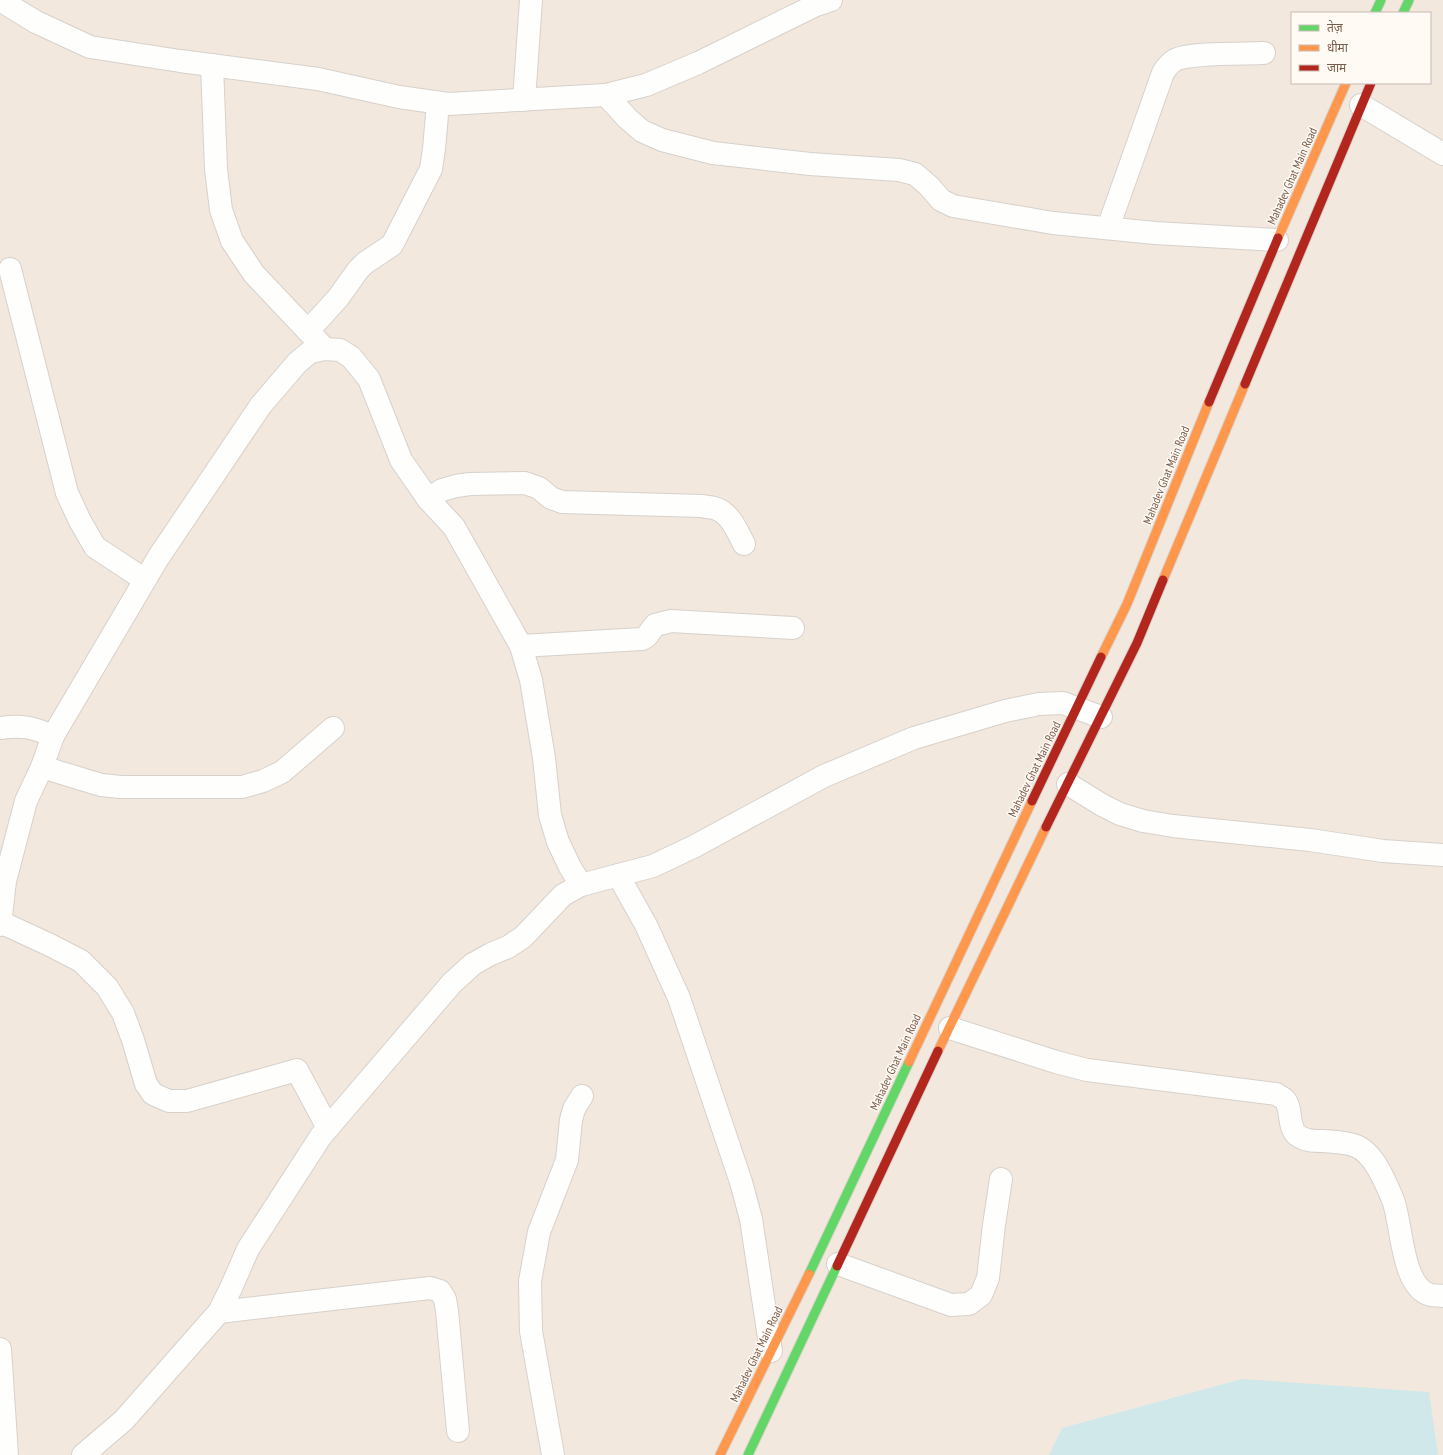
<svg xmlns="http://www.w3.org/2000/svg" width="1443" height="1455" font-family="'PT Sans Narrow','Noto Sans Devanagari',sans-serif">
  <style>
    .residential { fill: #f2e8de; fill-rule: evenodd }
    .water { fill: #d0e8ea }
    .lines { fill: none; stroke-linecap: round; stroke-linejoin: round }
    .street-casing { stroke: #d7d1cb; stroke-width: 24 }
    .fast-casing { stroke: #d9d2cb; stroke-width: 11 }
    .slow-casing { stroke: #d9d2cb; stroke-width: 11 }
    .jam-casing { stroke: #d9d2cb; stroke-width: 11 }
    .street { stroke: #fefefd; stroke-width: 22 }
    .fast { stroke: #63d668; stroke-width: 9 }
    .slow { stroke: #ff974d; stroke-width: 9 }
    .jam { stroke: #b3261e; stroke-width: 9 }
    .labels { text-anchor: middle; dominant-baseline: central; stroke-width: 3; stroke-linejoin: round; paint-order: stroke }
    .street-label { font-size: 12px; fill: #7a5c4d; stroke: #fffaf3 }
  </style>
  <rect width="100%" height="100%" fill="#f9f5f0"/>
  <path class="residential" d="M0 0H1443V1455H0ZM1292 13H1430V83H1292Z"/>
  <path class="water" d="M1242 1379 1429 1392 1438 1455H1049L1062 1428Z"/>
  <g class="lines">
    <defs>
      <g id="street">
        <path d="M0 0 36 22 90 47 180 61 318 79 399 97 448 104 606 95 646 85 698 63 816 5 831 0"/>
        <path d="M212 65 216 169 221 210 232 241 254 274 325 349"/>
        <path d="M606 95 628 119 642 131 662 140 713 153 810 164 899 170 915 174 929 186 941 200 953 206 1053 223 1155 233 1277 240"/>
        <path d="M524 100 531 0"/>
        <path d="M1361 105 1443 154"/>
        <path d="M1108 228 1163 73C1166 68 1170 63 1175 60 1191 52 1245 54 1264 53"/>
        <path d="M10 269 67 493 80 521 95 547 145 580"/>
        <path d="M308 331 338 298 358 270 365 263 392 245 431 169 434 149 438 103"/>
        <path d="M428 499 442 490 456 486 470 484 525 483 539 488 551 498 562 502 702 506C706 507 710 507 714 508 730 512 737 531 744 544"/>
        <path d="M521 646 642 639 647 636 655 625 671 621 793 628"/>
        <path d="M0 728C22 725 32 727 53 736L42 767 26 801 5 881 0 925"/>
        <path d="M53 736 158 558 261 405 297 363 310 352 325 349 340 350 351 357 369 379 401 460 428 499 454 527 521 646 531 680 544 758 550 815 558 842 570 867 581 885"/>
        <path d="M42 767 101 785 121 787H242L263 781 282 772 333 728"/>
        <path d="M1068 784 1102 805 1120 814 1143 821 1173 826 1310 840 1383 851 1443 855"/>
        <path d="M618 875 646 925 679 998 741 1182 751 1219 771 1351"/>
        <path d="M0 922 50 945 81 961 107 987 123 1013 133 1040 146 1084 153 1094 169 1101H187L297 1070 328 1128"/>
        <path d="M950 1028 1056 1062 1087 1070 1276 1094C1278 1096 1282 1097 1284 1099 1293 1108 1287 1126 1297 1135 1305 1141 1313 1141 1323 1141 1334 1142 1346 1142 1356 1146 1374 1153 1386 1183 1393 1200 1402 1222 1401 1288 1431 1295 1435 1296 1439 1295 1443 1296"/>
        <path d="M838 1264 951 1305 969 1304 981 1295 988 1278 994 1225 1001 1179"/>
        <path d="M219 1312 430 1288 440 1291 445 1299 447 1311 458 1431"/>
        <path d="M0 1349 7 1455"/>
        <path d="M83 1455 124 1420 219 1312 231 1288 248 1249 321 1136 452 983 473 964 491 954 508 947 523 937 563 895 581 885 653 866 695 846 824 776 914 738 1005 711 1039 704 1063 703 1101 717"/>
        <path d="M553 1455 531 1331 530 1281 539 1232 567 1160 571 1120 574 1109 582 1096"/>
      </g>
      <g id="fast">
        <path d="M1375 13 1381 0"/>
        <path d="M1403 13 1409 0"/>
        <path d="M809 1274 909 1062"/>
        <path d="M748 1455 837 1266"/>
      </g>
      <g id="slow">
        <path d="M1278 238 1346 83"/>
        <path d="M1163 580 1245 384"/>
        <path d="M1101 657 1127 604 1209 402"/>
        <path d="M938 1051 1046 827"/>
        <path d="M909 1062 1032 801"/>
        <path d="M720 1455 809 1274"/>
      </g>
      <g id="jam">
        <path d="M1245 384 1371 83"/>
        <path d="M1209 402 1278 238"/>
        <path d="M1032 801 1101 657"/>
        <path d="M1046 827 1137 643 1163 580"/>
        <path d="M837 1266 938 1051"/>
      </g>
    </defs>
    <use href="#street" class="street-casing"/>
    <use href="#fast" class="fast-casing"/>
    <use href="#slow" class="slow-casing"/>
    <use href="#jam" class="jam-casing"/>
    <use href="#street" class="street"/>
    <use href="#fast" class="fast"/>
    <use href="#slow" class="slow"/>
    <use href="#jam" class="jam"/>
  </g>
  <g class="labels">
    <g class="street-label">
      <text transform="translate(1292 176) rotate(-66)">Mahadev Ghat Main Road</text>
      <text transform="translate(1166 475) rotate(-68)">Mahadev Ghat Main Road</text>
      <text transform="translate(1034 769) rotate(-64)">Mahadev Ghat Main Road</text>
      <text transform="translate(895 1062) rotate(-65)">Mahadev Ghat Main Road</text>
      <text transform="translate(756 1354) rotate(-64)">Mahadev Ghat Main Road</text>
    </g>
  </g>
  <rect x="1291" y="12" width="140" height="72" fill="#fffaf3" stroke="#cabbb1"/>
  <rect x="1299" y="25" width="20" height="6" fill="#63d668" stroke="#cabbb1"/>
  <text x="1327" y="32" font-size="12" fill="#7a5c4d">तेज़</text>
  <rect x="1299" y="45" width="20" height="6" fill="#ff974d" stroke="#cabbb1"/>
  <text x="1327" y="52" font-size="12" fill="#7a5c4d">धीमा</text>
  <rect x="1299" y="65" width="20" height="6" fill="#b3261e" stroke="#cabbb1"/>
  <text x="1327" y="72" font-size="12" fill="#7a5c4d">जाम</text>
</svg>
